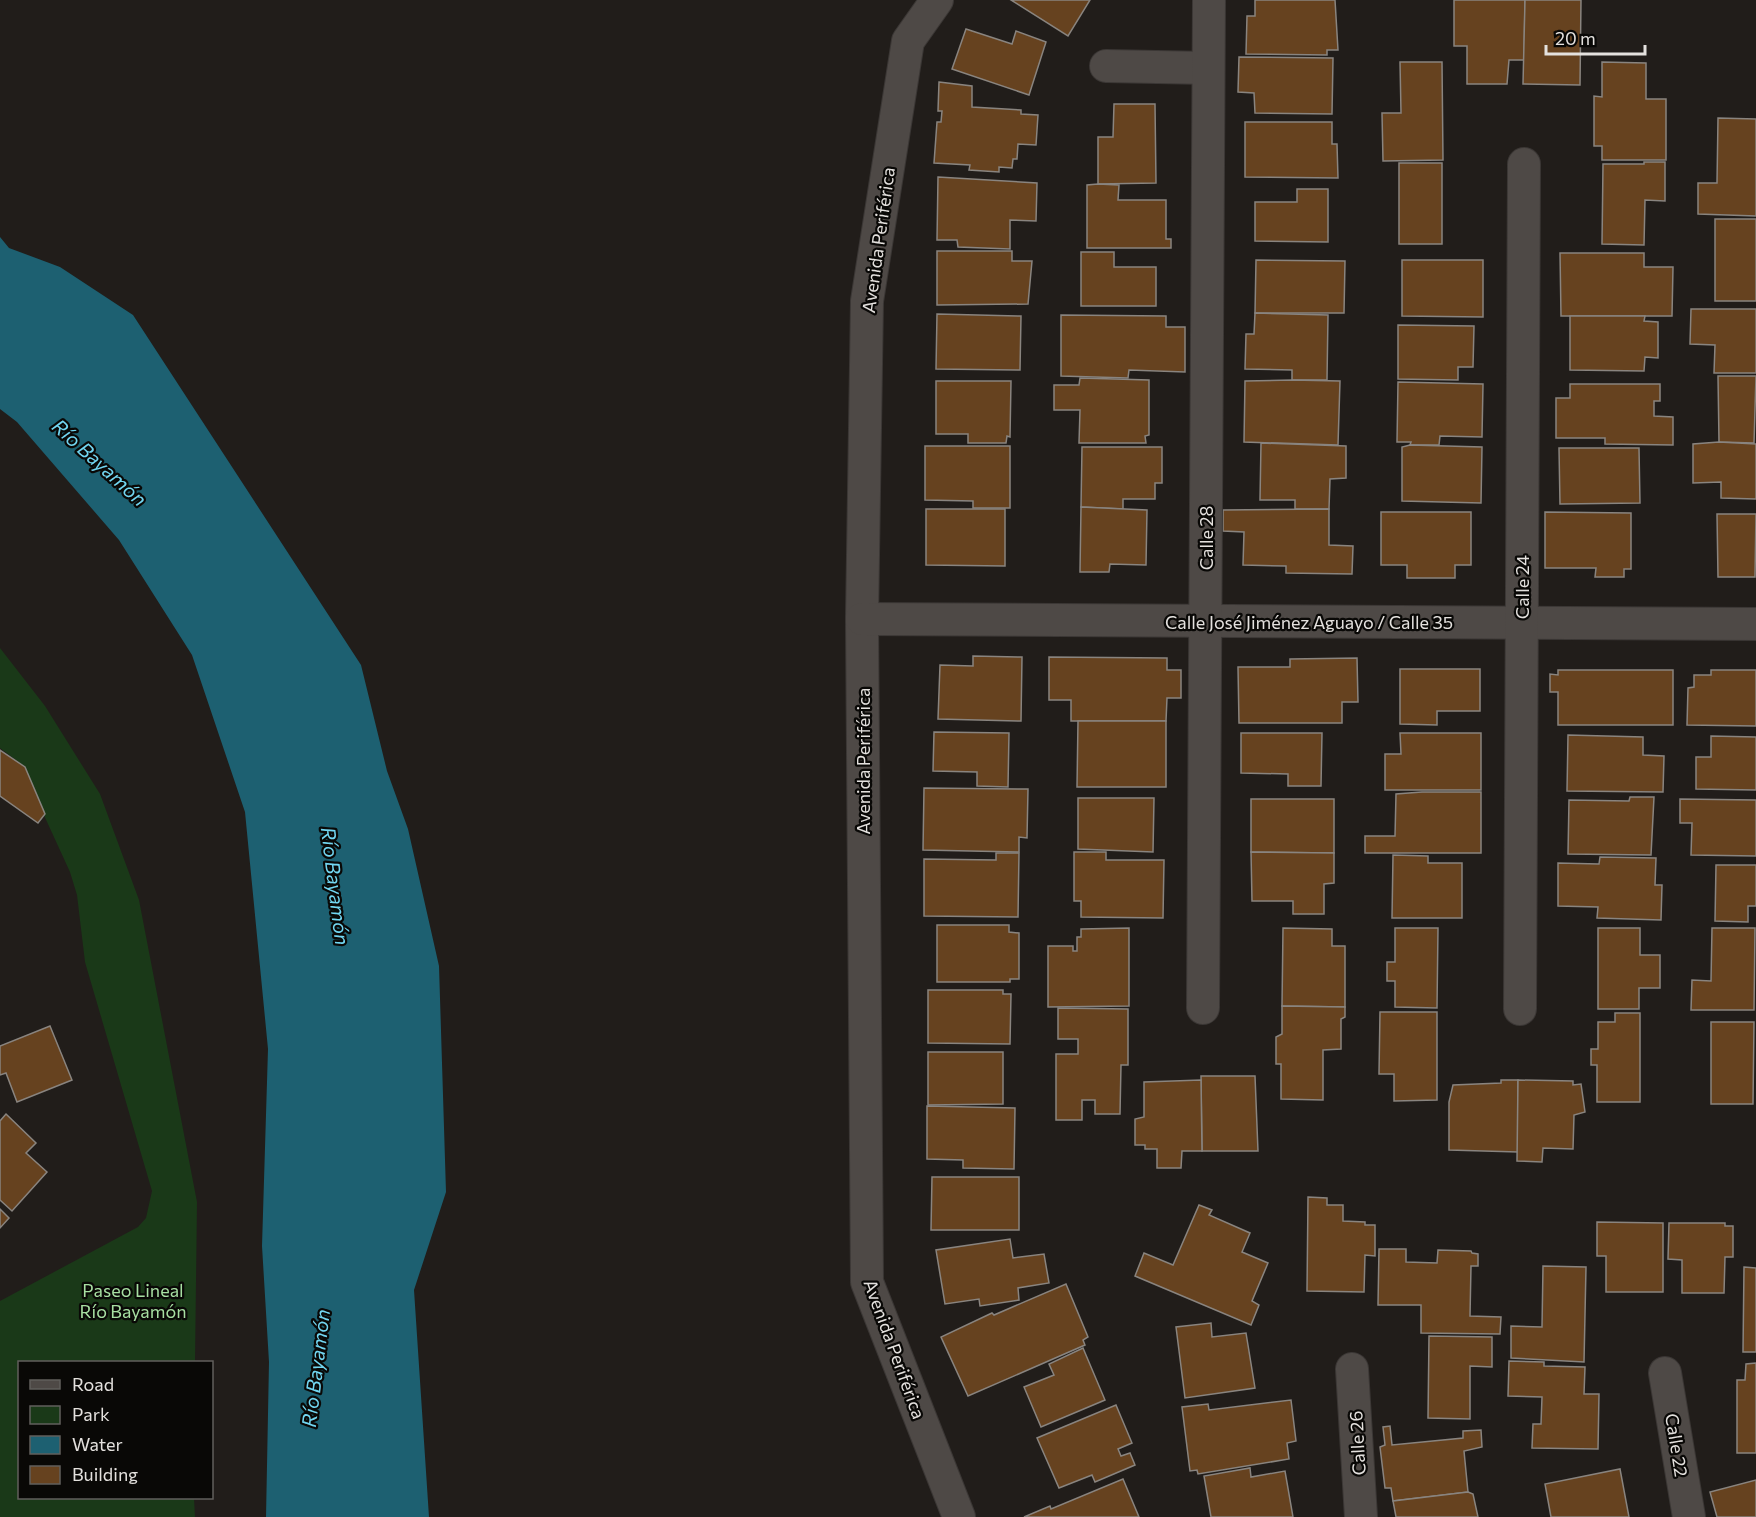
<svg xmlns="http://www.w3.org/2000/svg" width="1756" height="1517" font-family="Commissioner,sans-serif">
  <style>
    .green { fill: #1a3918 }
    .water { fill: #1d6071 }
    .building { fill: #66421f; stroke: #89847f; stroke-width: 1.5 }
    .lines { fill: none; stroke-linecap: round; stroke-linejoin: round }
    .street-casing { stroke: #3b3735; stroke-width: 34 }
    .street { stroke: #4e4946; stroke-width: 32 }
    .labels { text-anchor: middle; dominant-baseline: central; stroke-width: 4.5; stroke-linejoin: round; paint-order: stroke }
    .street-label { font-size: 18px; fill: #e4e1de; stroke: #090806 }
    .park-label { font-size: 18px; fill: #a7dfa2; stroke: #090806 }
    .water-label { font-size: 20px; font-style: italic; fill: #72d6f1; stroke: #090806 }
  </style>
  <rect width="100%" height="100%" fill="#211d1a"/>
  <path class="green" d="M0 648 45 706 100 794 139 900 197 1202 195 1362H20V1498H194L195 1517H0V1301L138 1227 146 1218 152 1191 85 962 77 895 70 872 20 763 0 748Z"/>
  <path class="water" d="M0 237 9 248 60 267 133 315 361 665 387 771 408 829 439 966 446 1192 414 1290 429 1517H266L269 1362 262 1246 268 1049 245 812 192 655 119 540 17 422 0 409Z"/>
  <g class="building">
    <path d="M1011 0H1090L1068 36Z"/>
    <path d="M1255 0H1335L1338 50H1327V55L1246 54 1247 16H1255Z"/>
    <path d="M1454 0H1525L1524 60H1509L1507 84H1467V46H1454Z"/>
    <path d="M1525 0H1581L1580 85 1523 84Z"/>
    <path d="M966 29 1012 44 1016 31 1046 42 1029 95 952 69Z"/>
    <path d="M1239 57 1333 58 1332 114 1255 113 1254 93 1238 92Z"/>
    <path d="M1400 62H1442L1443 160 1383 161 1382 113H1401Z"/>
    <path d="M1602 62 1646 63V99H1666V160H1602V146H1594V96L1602 97Z"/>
    <path d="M939 82 972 86V107L1021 110V114L1038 115 1036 145 1018 144 1017 159H1013L1012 168 999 167V172L969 170 970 165 934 163 937 122H941L942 111H938Z"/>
    <path d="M1114 104H1155L1156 183 1098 184V137H1113Z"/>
    <path d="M1718 118 1756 119V216L1698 214V183H1717Z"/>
    <path d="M1245 122H1332V144H1337L1338 178 1245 177Z"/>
    <path d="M1644 162H1665V201L1645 200 1644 245 1602 244 1603 164H1644Z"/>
    <rect x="1399" y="163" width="43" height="81"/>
    <path d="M938 177 1037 183 1036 221 1010 220V249L958 247 957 240H937Z"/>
    <path d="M1098 184 1119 185 1118 200H1166V239H1171V248H1087V185Z"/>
    <path d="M1297 189H1328V242L1255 241V202H1297Z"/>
    <rect x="1715" y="219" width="41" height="82"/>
    <path d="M937 251H1012V261H1032L1028 304 937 305Z"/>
    <path d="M1081 252H1114V267H1156V306H1081Z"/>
    <path d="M1560 253H1644V267H1673L1672 316H1561Z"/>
    <path d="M1256 260 1345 261 1344 313H1255Z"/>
    <path d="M1402 260H1483V317L1402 316Z"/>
    <path d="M1691 309H1756V373H1714L1715 345 1690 344Z"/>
    <path d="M1255 313 1328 315 1327 380H1292V370L1245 369 1246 334H1254Z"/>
    <path d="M937 314 1021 316 1020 370 936 369Z"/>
    <path d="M1061 315 1166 316V327H1185V372L1129 370 1128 378 1061 376Z"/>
    <path d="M1570 316H1645L1644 321 1658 322V358L1645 357 1644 371 1570 370Z"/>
    <path d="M1398 325 1474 326 1473 367H1458V380L1398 379Z"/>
    <path d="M1718 376H1756L1754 443 1719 442Z"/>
    <path d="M1080 378 1149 380V435L1145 436 1146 443H1079L1080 410H1054V385H1079Z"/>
    <path d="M1292 380 1340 381 1338 445 1244 442 1245 381Z"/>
    <path d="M936 381H1011L1010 437 1007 436 1006 443H968V434H936Z"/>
    <path d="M1398 382 1483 384 1482 437 1440 436 1439 445H1410L1411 442H1397Z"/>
    <path d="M1570 384H1660V401H1654V416L1673 417V445L1605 444V438H1556V398H1570Z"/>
    <path d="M1719 442 1756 444V499L1721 498V482L1693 483V444Z"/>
    <path d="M1261 443 1346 446V478L1330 479 1329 509H1295V500H1260Z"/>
    <path d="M1410 445 1482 447 1481 503 1402 501V447Z"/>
    <path d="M925 446H1010V508H973V501L925 500Z"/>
    <path d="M1082 447H1162V483H1155V499H1123V509L1081 507Z"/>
    <path d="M1559 448H1639L1640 503 1560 504Z"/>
    <path d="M1081 507 1147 510 1146 565 1110 564 1109 572H1080Z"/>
    <path d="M926 509H1005V566L926 565Z"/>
    <path d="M1329 509V545L1353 546 1352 574 1286 573V566L1243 565 1244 532 1223 531V510Z"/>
    <path d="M1381 512H1471V565H1455V578H1407V565H1381Z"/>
    <path d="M1545 512 1631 513V569H1624V577H1595L1596 568H1545Z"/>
    <path d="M1717 514H1756L1755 577H1718Z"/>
    <path d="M973 656 1022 657 1021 721 938 719 940 665 973 666Z"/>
    <path d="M1049 657 1167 658V670H1181V698H1167L1166 721H1071V700H1049Z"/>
    <path d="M1357 658 1358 702H1342V723H1239L1238 667H1290V659Z"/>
    <path d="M1400 669H1480V711H1437V725L1400 724Z"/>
    <path d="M1558 670H1673V725H1558V692H1550V674L1558 675Z"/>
    <path d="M1711 670H1756V726L1687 725 1688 688 1694 687V675H1711Z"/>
    <path d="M1078 721H1166V787H1077Z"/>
    <path d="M934 732 1009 733 1008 787 977 786V772L933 771Z"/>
    <path d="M1241 733H1322L1321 786H1288V774L1241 773Z"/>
    <path d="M1400 733H1481V790H1385V754H1401Z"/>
    <path d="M1568 735 1643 737V755L1664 756 1663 792 1567 791Z"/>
    <path d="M1711 736 1756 737V790L1696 789V757H1711Z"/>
    <path d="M0 750 25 767 45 814 38 823 0 796Z"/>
    <path d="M924 788 1028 789 1027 838 1019 837V852L923 850Z"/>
    <path d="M1422 792H1481V853H1365V836H1395L1396 794Z"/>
    <path d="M1630 797H1654L1651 855 1568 854 1569 800 1629 801Z"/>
    <path d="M1078 798H1154L1153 852 1078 849Z"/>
    <path d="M1251 799H1334V853L1251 852Z"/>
    <path d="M1680 799 1756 800V856L1691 855 1692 823H1680Z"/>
    <path d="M1074 852H1106V860H1164L1163 918 1081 917V901H1074Z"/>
    <path d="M1251 852 1334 853V883L1324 884V914H1293V901H1252Z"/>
    <path d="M996 853H1019L1018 917 924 916V859L996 860Z"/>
    <path d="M1393 855 1428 856V863H1462V918H1392Z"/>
    <path d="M1600 857 1656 858 1655 885H1662L1661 920 1597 918 1598 907 1558 906V863L1599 864Z"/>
    <path d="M1716 865H1756V906H1748V922L1715 921Z"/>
    <path d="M937 925H1009V932L1019 933V979H1010V982H937Z"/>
    <path d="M1129 928V1006L1048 1007V946H1073V951H1077V937H1081V929Z"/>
    <path d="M1283 928 1332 929V946H1345V1007L1282 1006Z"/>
    <path d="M1395 928H1438L1437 1008 1395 1007V981H1387V962H1395Z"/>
    <path d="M1598 928H1640V955H1660V988H1639V1009H1598Z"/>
    <path d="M1712 928H1755L1754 1010H1691L1692 980 1711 981Z"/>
    <path d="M928 990H1003V994H1011L1010 1044 928 1043Z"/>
    <path d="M1282 1006 1345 1007V1017L1341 1019V1049L1323 1050V1100L1281 1099V1064H1276V1037L1282 1034Z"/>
    <path d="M1058 1008 1128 1009V1065H1121L1120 1114H1095V1100H1082V1120H1056V1054H1078V1039H1058Z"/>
    <path d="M1380 1012H1437V1100L1394 1101V1074H1379Z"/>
    <path d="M1615 1013H1640V1102H1597V1065H1591V1049H1598V1022H1615Z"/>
    <path d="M1711 1022H1754L1753 1104H1711Z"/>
    <path d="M50 1026 72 1080 17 1102 6 1073 0 1075V1046Z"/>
    <path d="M928 1052H1003V1104L928 1105Z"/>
    <path d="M1201 1076H1255L1258 1151H1202Z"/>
    <path d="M1201 1080 1202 1151H1182L1181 1168H1157V1149H1145V1145H1135V1119L1144 1117V1082Z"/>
    <path d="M1501 1080H1518V1152L1449 1150V1102L1453 1085 1501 1083Z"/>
    <path d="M1518 1080 1573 1081V1085L1581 1084 1585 1112 1574 1115 1573 1149 1543 1148 1542 1162 1517 1161Z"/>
    <path d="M927 1106 1015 1108 1014 1169 963 1168V1160L927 1159Z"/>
    <path d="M6 1114 36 1143 26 1153 47 1172 12 1211 0 1200V1121Z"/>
    <path d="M932 1177H1019V1230H931Z"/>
    <path d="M1308 1197 1327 1198V1205H1343V1221L1365 1222V1225H1375V1256L1365 1255 1364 1292 1307 1291Z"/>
    <path d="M1199 1205 1212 1210 1209 1215 1250 1233 1242 1252 1268 1263 1252 1301 1259 1305 1251 1325 1135 1276 1144 1253 1173 1265Z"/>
    <path d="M0 1209 9 1218 0 1228Z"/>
    <path d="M1597 1222 1663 1223V1292H1606V1256H1597Z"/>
    <path d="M1669 1223H1725V1226H1733V1257H1725L1724 1293H1682V1260L1668 1259Z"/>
    <path d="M1010 1239 1013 1258 1044 1254 1049 1283 1018 1288 1019 1300 980 1306 979 1299 945 1304 936 1250Z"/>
    <path d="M1379 1249H1406V1262L1437 1263 1438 1250 1471 1251 1472 1253 1478 1254V1266H1471L1470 1316 1501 1317 1500 1334 1421 1333V1305H1378Z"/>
    <path d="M1543 1266 1586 1267 1584 1362 1511 1358V1326L1542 1327Z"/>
    <path d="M1744 1267 1756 1268V1352H1743Z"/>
    <path d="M1066 1284 1088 1337 1083 1340 1085 1345 968 1396 941 1337 992 1313 994 1315Z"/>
    <path d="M1211 1323 1212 1337 1246 1333 1255 1388 1185 1398 1176 1327Z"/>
    <path d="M1429 1336 1492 1337V1367L1470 1366V1419L1428 1418Z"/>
    <path d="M1083 1348 1105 1400 1041 1427 1024 1387 1054 1375 1049 1364Z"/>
    <path d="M1509 1361 1544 1362V1366L1585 1367 1584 1394H1599L1598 1449 1532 1448 1533 1424H1541L1542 1397 1508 1396Z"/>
    <path d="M1756 1363V1453H1737V1380H1745L1746 1364Z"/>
    <path d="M1291 1400 1296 1441 1287 1443 1289 1459 1198 1474 1197 1470 1190 1471 1182 1407 1208 1404 1209 1410Z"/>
    <path d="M1116 1405 1132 1443 1118 1449 1121 1456 1130 1453 1135 1465 1095 1482 1092 1475 1059 1488 1037 1438Z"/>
    <path d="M1390 1426 1392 1445 1463 1438V1431L1481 1430 1482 1447 1464 1451 1468 1492 1393 1501 1391 1488H1385L1380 1447 1385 1445 1383 1427Z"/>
    <path d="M1250 1468 1251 1477 1285 1471 1293 1517H1211L1204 1476Z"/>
    <path d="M1620 1469 1629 1517H1551L1545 1484Z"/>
    <path d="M1123 1479 1139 1517H1024L1050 1506 1051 1509Z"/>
    <path d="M1756 1480V1517H1717L1710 1492Z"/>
    <path d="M1468 1492 1473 1494 1478 1517H1396L1393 1501Z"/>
  </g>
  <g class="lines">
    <defs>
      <g id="street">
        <path d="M937 0 908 41 867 301 862 619 867 1282 959 1517"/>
        <path d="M1106 66 1208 68"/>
        <path d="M862 619 1756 624"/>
        <path d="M1203 1008 1209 0"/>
        <path d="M1520 1009 1524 164"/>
        <path d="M1352 1369 1361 1517"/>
        <path d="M1665 1373 1689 1517"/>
      </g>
    </defs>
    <use href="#street" class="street-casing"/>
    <use href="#street" class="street"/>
  </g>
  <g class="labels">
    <g class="street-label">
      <text transform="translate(878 240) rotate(-82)">Avenida Periférica</text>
      <text transform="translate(1206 538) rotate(-90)">Calle 28</text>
      <text transform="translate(1522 587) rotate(-90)">Calle 24</text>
      <text x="1309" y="622">Calle José Jiménez Aguayo / Calle 35</text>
      <text transform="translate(863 761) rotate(-90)">Avenida Periférica</text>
      <text transform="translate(895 1349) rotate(70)">Avenida Periférica</text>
      <text transform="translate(1357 1443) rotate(-93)">Calle 26</text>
      <text transform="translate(1677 1445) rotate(81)">Calle 22</text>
    </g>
    <g class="park-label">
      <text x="133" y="1290">Paseo Lineal<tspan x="133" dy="21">Río Bayamón</tspan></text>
    </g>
    <g class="water-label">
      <text transform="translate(100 462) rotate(42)">Río Bayamón</text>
      <text transform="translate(336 886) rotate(83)">Río Bayamón</text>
      <text transform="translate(315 1368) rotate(-83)">Río Bayamón</text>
    </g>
  </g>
  <rect x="18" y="1361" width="195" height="138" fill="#090806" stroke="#615f5c" stroke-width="1.5"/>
  <rect x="30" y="1380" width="30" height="9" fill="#4e4946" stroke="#615f5c" stroke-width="1.5"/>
  <text x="72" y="1391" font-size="18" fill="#e4e1de">Road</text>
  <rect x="30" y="1406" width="30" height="18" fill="#1a3918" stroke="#615f5c" stroke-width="1.5"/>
  <text x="72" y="1421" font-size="18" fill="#e4e1de">Park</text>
  <rect x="30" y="1436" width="30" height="18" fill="#1d6071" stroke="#615f5c" stroke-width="1.5"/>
  <text x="72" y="1451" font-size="18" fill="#e4e1de">Water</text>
  <rect x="30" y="1466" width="30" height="18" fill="#66421f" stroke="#615f5c" stroke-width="1.5"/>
  <text x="72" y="1481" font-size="18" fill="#e4e1de">Building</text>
  <path d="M1546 45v9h99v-9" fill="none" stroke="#e4e1de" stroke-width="3"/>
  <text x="1555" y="45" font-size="18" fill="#e4e1de" stroke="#090806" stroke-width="4.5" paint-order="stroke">20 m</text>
</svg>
